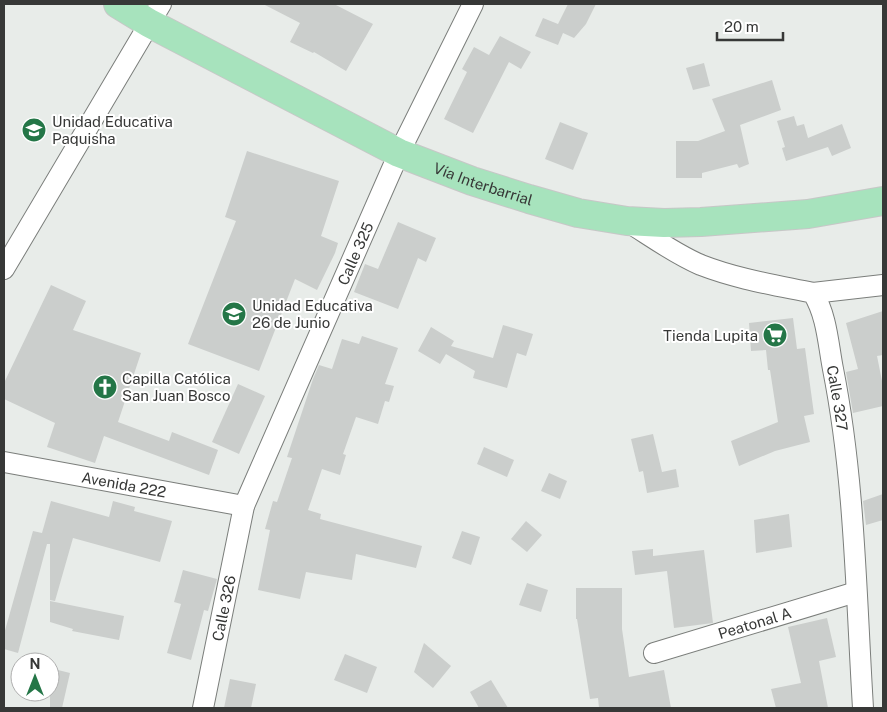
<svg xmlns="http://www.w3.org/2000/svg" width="887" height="712" font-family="'Public Sans',sans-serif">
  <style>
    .building { fill: #cbcecc }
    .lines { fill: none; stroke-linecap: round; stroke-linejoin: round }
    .street-casing { stroke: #7b7e7b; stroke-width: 22 }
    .primary-casing { stroke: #c7c7c7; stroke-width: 30 }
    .street { stroke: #fff; stroke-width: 20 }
    .primary { stroke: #a7e3bd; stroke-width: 28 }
    .labels { text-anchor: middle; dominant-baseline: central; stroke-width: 4; stroke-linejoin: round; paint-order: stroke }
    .poi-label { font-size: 15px; fill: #373837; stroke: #fff; text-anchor: start }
    .street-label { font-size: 15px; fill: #373837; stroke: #fff }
  </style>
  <rect width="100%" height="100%" fill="#e8ece9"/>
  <g class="building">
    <path d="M263 4H334L373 24 346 71 314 52 313 53 290 42 300 23Z"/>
    <path d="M568 4H596L586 24 574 38 563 33 558 45 535 36 543 18 558 24Z"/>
    <path d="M500 36 531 52 521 69 509 62 473 133 444 119 467 72 462 69 474 47 489 55Z"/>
    <path d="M704 63 710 86 693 90 686 68Z"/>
    <path d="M772 80 781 110 740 125 749 164 739 168 737 164 702 173V178H676V141H698L725 131 712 99Z"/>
    <path d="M794 116 797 126 804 124 808 138 842 124 851 148 832 156 828 147 786 161 782 148 785 147 777 121Z"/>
    <path d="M560 122 588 133 573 170 545 159Z"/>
    <path d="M247 151 339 181 321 236 338 243 335 253 317 290 295 279 259 371 188 344 236 221 225 217Z"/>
    <path d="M398 222 436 238 426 262 418 258 398 309 354 292 365 264 378 269Z"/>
    <path d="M51 285 86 301 73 330 141 353 118 422 169 441 172 432 218 450 209 475 104 436 95 463 47 447 55 423 4 399V383Z"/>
    <path d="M883 311V355L877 356 883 386V406L853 413 846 372 858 369 846 323Z"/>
    <path d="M793 318 797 349 805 348 814 414 804 416 810 442 775 451 739 466 731 441 778 422 770 370H768L766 350 751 351 749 323Z"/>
    <path d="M503 325 533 334 526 356 517 353 507 388 473 378 475 371 446 354 440 364 418 351 431 327 454 341 451 346 493 358Z"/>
    <path d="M362 336 398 348 385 384 394 386 389 402 385 401 378 424 356 417 343 454 346 455 340 475 322 469 308 510 321 514 320 519 422 546 416 568 356 554 352 580 306 572 300 599 258 590 270 530 265 529 273 501 277 502 292 458 287 457 313 379 319 365 332 369 342 339 359 344Z"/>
    <path d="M238 384 265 396 239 454 212 442Z"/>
    <path d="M653 434 662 472 676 469 679 487 647 493 643 471 639 472 631 439Z"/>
    <path d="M484 447 514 460 507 477 477 464Z"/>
    <path d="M549 473 567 481 560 499 541 491Z"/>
    <path d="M883 494V520L866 525 863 501Z"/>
    <path d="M51 501 109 517 113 501 135 507 134 511 172 521 160 562 73 538 55 601 50 600V544H47L18 653 4 649V634L33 531 42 533Z"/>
    <path d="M789 514 792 547 756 553 754 520Z"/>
    <path d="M526 521 542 535 527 552 511 539Z"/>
    <path d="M462 531 480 537 471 565 452 558Z"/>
    <path d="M653 549V556L704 550 713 623 674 628 667 571 635 575 632 551Z"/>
    <path d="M183 570 217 579 208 611 204 610 191 660 167 653 181 604 174 602Z"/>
    <path d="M527 583 548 590 541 612 519 605Z"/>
    <path d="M576 588H622V629L629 677 664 670 671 708H599L598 698 590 699 577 619H576Z"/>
    <path d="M50 601 124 616 119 640 72 631 73 629 50 622Z"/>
    <path d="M827 618 836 657 819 661 828 708H776L771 689 801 683 788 627Z"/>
    <path d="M424 643 451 666 433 688 414 672Z"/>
    <path d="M345 654 377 667 367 693 334 680Z"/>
    <path d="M50 668 70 673 62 708H50Z"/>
    <path d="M230 679 256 684 251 708H224Z"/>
    <path d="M491 680 508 708H479L470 692Z"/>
  </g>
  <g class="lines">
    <defs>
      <g id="street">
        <path id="s1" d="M628 222C652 237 675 254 701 265 737 279 775 285 813 293 827 316 828 343 833 369 855 480 856 595 863 708"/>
        <path d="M4 269 161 4"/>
        <path d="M813 293 883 285"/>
        <path id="s2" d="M4 462 244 506"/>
        <path id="s3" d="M654 653 856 592"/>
        <path id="s4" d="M203 708 244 506 399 153 473 4"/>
      </g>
      <g id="primary">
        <path id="s5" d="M118 4 149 23 399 153 472 181 529 199 578 213 627 221 664 223 701 222 808 214 883 201"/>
      </g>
    </defs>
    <use href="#street" class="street-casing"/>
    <use href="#primary" class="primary-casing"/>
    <use href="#street" class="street"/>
    <use href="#primary" class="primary"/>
  </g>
  <defs>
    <symbol id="school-disc" viewBox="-11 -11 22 22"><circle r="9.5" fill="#247647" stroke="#fff"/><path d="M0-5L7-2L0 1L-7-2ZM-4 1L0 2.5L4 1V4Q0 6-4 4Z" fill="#fff"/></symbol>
    <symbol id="supermarket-disc" viewBox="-11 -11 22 22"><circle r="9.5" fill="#247647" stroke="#fff"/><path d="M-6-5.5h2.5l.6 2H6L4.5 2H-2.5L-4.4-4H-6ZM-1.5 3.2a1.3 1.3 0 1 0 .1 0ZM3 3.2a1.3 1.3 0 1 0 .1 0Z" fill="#fff"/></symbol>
    <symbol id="church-disc" viewBox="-11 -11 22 22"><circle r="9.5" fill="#247647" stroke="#fff"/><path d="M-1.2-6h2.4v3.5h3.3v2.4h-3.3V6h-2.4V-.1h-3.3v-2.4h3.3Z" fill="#fff"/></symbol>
  </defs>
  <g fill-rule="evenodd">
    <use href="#school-disc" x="20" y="116" width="28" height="28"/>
    <use href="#school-disc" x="220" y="300" width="28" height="28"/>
    <use href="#supermarket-disc" x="761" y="321" width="28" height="28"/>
    <use href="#church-disc" x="91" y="373" width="28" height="28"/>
  </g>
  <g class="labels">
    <g class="poi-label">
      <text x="52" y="121">Unidad Educativa<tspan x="52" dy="17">Paquisha</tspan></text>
      <text x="252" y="305">Unidad Educativa<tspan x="252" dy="17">26 de Junio</tspan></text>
      <text x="758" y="335" text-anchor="end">Tienda Lupita</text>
      <text x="122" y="378">Capilla Católica<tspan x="122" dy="17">San Juan Bosco</tspan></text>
    </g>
    <g class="street-label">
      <text stroke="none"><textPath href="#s5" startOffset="408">Vía Interbarrial</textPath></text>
      <text stroke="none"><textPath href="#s4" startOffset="482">Calle 325</textPath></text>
      <text stroke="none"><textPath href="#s1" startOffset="309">Calle 327</textPath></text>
      <text stroke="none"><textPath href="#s2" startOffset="122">Avenida 222</textPath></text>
      <text stroke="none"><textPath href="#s4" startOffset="102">Calle 326</textPath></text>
      <text stroke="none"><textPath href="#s3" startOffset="105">Peatonal A</textPath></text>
    </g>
  </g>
  <rect width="887" height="712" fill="none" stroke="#373837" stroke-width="10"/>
  <g transform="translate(35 677)"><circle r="24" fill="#ffffff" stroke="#afafaf"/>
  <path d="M0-4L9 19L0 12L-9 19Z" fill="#247647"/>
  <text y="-8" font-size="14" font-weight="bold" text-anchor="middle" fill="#373837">N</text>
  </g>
  <path d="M717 32v8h66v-8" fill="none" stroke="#373837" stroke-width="2.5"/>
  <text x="724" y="32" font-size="15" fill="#373837" stroke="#ffffff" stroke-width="4" paint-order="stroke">20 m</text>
</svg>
